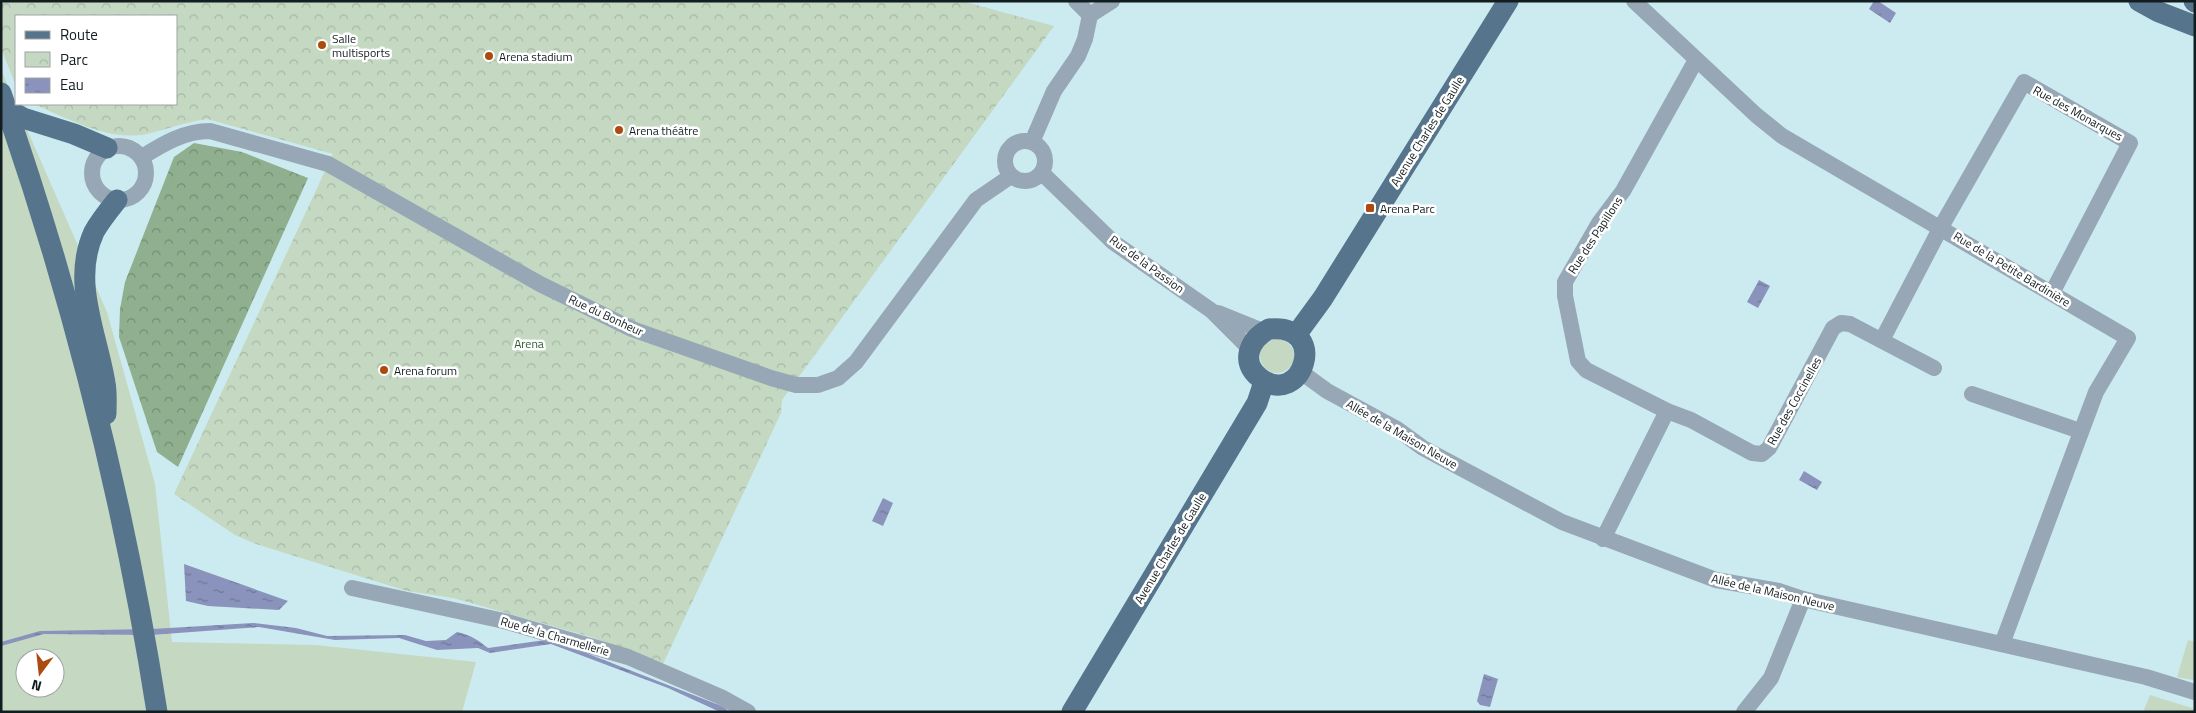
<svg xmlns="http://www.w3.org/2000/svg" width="2196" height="713" font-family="'Titillium Web',sans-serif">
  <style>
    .green { fill: #c4d8c2; fill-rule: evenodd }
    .forest { fill: url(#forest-crowns) }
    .park { fill: url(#park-crowns) }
    .water { fill: url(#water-ripples) }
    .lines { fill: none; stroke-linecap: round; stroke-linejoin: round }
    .minor { stroke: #97a7b5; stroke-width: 16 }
    .major { stroke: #56748b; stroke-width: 21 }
    .poi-dot { fill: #ad4a0f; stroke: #fff; stroke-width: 2 }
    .labels { text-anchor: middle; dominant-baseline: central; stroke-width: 5; stroke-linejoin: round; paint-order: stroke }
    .poi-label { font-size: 12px; fill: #121d1f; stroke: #fff; text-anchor: start }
    .street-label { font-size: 12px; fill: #121d1f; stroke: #fff }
    .park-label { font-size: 12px; fill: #2a582a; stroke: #fff }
  </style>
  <defs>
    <pattern id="forest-crowns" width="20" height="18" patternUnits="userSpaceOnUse" patternTransform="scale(1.25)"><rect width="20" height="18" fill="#8faf8e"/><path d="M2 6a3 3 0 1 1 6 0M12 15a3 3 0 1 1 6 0" fill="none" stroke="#738e73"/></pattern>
    <pattern id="park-crowns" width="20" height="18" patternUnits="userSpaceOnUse" patternTransform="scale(1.25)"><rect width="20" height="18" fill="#c4d8c2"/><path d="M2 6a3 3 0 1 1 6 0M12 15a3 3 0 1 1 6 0" fill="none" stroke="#a7b9a6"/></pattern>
    <pattern id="water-ripples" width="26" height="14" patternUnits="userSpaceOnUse" patternTransform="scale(1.25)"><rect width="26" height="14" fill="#8a93bb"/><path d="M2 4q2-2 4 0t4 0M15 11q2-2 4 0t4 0" fill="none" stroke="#6f7797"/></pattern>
  </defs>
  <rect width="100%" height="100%" fill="#ccebf0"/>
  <g class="green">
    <path d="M1 70 107 312 155 484 172 642 316 645 476 662 462 712H1ZM25 658H55V688H25Z"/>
    <circle cx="1277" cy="356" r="17"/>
    <path d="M2188 640 2195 642V679L2193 680 2177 677Z"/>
    <path d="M2150 695 2195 709V712H2143Z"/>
  </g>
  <path class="forest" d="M194 143 242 152 308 178 178 467 157 452 119 337 120 309 125 282 174 157Z"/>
  <path class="park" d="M1 1H962L1054 26 782 400 781 413 663 664 588 636 453 598 407 591 256 544 235 535 174 494 333 154 207 119C186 122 168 129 147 134 108 142 68 118 33 104H176V16H16V86L1 48Z"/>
  <g class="water">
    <path d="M1874 1H1878L1896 13 1890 23 1869 9Z"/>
    <path d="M1759 280 1770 286 1758 308 1747 302Z"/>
    <path d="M1804 471 1822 482 1817 490 1799 480Z"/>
    <path d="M883 498 893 503 883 526 872 521Z"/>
    <path d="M184 564 288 601 279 610 208 606 186 601Z"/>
    <path d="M253 623 296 628 327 636 405 635 426 641 446 640 457 632C471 635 478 640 488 648L545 640 581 651 724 707 729 712H720L668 688 551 644 490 653 478 648 437 650 399 638 335 640 259 627 151 635 44 634 1 646V642L40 631 152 629Z"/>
    <path d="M1484 674 1498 679 1490 707 1480 705 1477 701Z"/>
  </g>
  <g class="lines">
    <g class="minor">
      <path d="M1076 1 1090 15"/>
      <path d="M1634 1 1756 115 1782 136 2128 338 2096 392 2002 644"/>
      <path d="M1090 15 1112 1"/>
      <circle cx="1025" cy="161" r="20"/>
      <path d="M1032 142 1054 91 1078 56 1085 39 1090 15"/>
      <circle cx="119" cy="173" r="27"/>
      <path d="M142 157C163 144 184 131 210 131L328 164 540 284 632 329 771 378 796 385H818L838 378 856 362 976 200 1011 176"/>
      <path d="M1042 173 1113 242 1212 311 1250 349"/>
      <path d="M1218 313 1265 332"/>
      <path d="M1882 340 1941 227 2024 82 2130 143 2052 293"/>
      <path d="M1301 372 1327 391 1397 429 1423 448 1562 522 1716 580 1779 591 1803 599 2146 677 2195 692"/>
      <path d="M1972 394 2080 431"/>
      <path d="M1667 411 1691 420 1752 453 1762 454 1769 448 1833 328 1841 323 1850 324 1934 368"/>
      <path d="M1603 539 1667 411 1586 370 1578 361 1565 296V282L1599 223 1623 191 1696 60"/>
      <path d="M352 588 504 621 628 657 721 697 748 712"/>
      <path d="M1744 712 1771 678 1803 599"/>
    </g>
    <g class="major">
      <path d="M2139 1 2159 12 2195 26"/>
      <path d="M2194 1 2195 2"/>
      <path d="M1 93C72 295 124 501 157 712"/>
      <path d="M7 109 23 118 74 134 107 148"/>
      <path d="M1269 329C1331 323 1302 410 1260 378 1239 362 1250 339 1269 329Z"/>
      <path d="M1296 335 1323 298 1508 1"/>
      <path d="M106 414C106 404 107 393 105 383 97 333 71 282 94 232 100 221 109 210 117 200"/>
      <path d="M1072 712 1257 403 1264 382"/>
    </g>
  </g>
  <g class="poi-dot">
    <circle cx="322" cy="45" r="5"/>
    <circle cx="489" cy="56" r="5"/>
    <circle cx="619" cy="130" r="5"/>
    <rect x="1365" y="203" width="10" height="10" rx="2.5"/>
    <circle cx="384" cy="370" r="5"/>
  </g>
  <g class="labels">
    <g class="poi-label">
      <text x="332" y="38">Salle<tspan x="332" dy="14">multisports</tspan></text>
      <text x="499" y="56">Arena stadium</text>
      <text x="629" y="130">Arena théâtre</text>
      <text x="1380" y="208">Arena Parc</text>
      <text x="394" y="370">Arena forum</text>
    </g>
    <g class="street-label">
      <text transform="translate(2078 113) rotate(29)">Rue des Monarques</text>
      <text transform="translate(1427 131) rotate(-58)">Avenue Charles de Gaulle</text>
      <text transform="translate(1595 235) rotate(-57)">Rue des Papillons</text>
      <text transform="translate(1147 264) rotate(36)">Rue de la Passion</text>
      <text transform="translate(2012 269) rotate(31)">Rue de la Petite Bardinière</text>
      <text transform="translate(606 315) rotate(25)">Rue du Bonheur</text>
      <text transform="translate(1794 401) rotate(-61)">Rue des Coccinelles</text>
      <text transform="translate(1402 434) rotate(30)">Allée de la Maison Neuve</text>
      <text transform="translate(1170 548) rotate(-59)">Avenue Charles de Gaulle</text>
      <text transform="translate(1773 592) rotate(13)">Allée de la Maison Neuve</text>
      <text transform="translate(555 636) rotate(16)">Rue de la Charmellerie</text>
    </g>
    <g class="park-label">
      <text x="529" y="343">Arena</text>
    </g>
  </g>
  <rect width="2196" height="713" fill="none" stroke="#121d1f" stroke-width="5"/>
  <rect x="15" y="15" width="162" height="90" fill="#ffffff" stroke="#a0a5a5"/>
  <rect x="25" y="31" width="25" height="8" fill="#56748b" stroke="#a0a5a5"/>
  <text x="60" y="40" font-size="15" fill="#121d1f">Route</text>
  <rect x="25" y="52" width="25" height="15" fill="url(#park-crowns)" stroke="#a0a5a5"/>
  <text x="60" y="65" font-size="15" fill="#121d1f">Parc</text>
  <rect x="25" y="78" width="25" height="15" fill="url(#water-ripples)" stroke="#a0a5a5"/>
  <text x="60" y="90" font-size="15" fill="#121d1f">Eau</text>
  <g transform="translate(40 673) rotate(195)"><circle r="24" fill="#ffffff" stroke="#a0a5a5"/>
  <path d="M0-4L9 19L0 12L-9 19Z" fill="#ad4a0f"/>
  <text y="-8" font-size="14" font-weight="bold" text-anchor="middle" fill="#121d1f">N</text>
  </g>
</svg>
